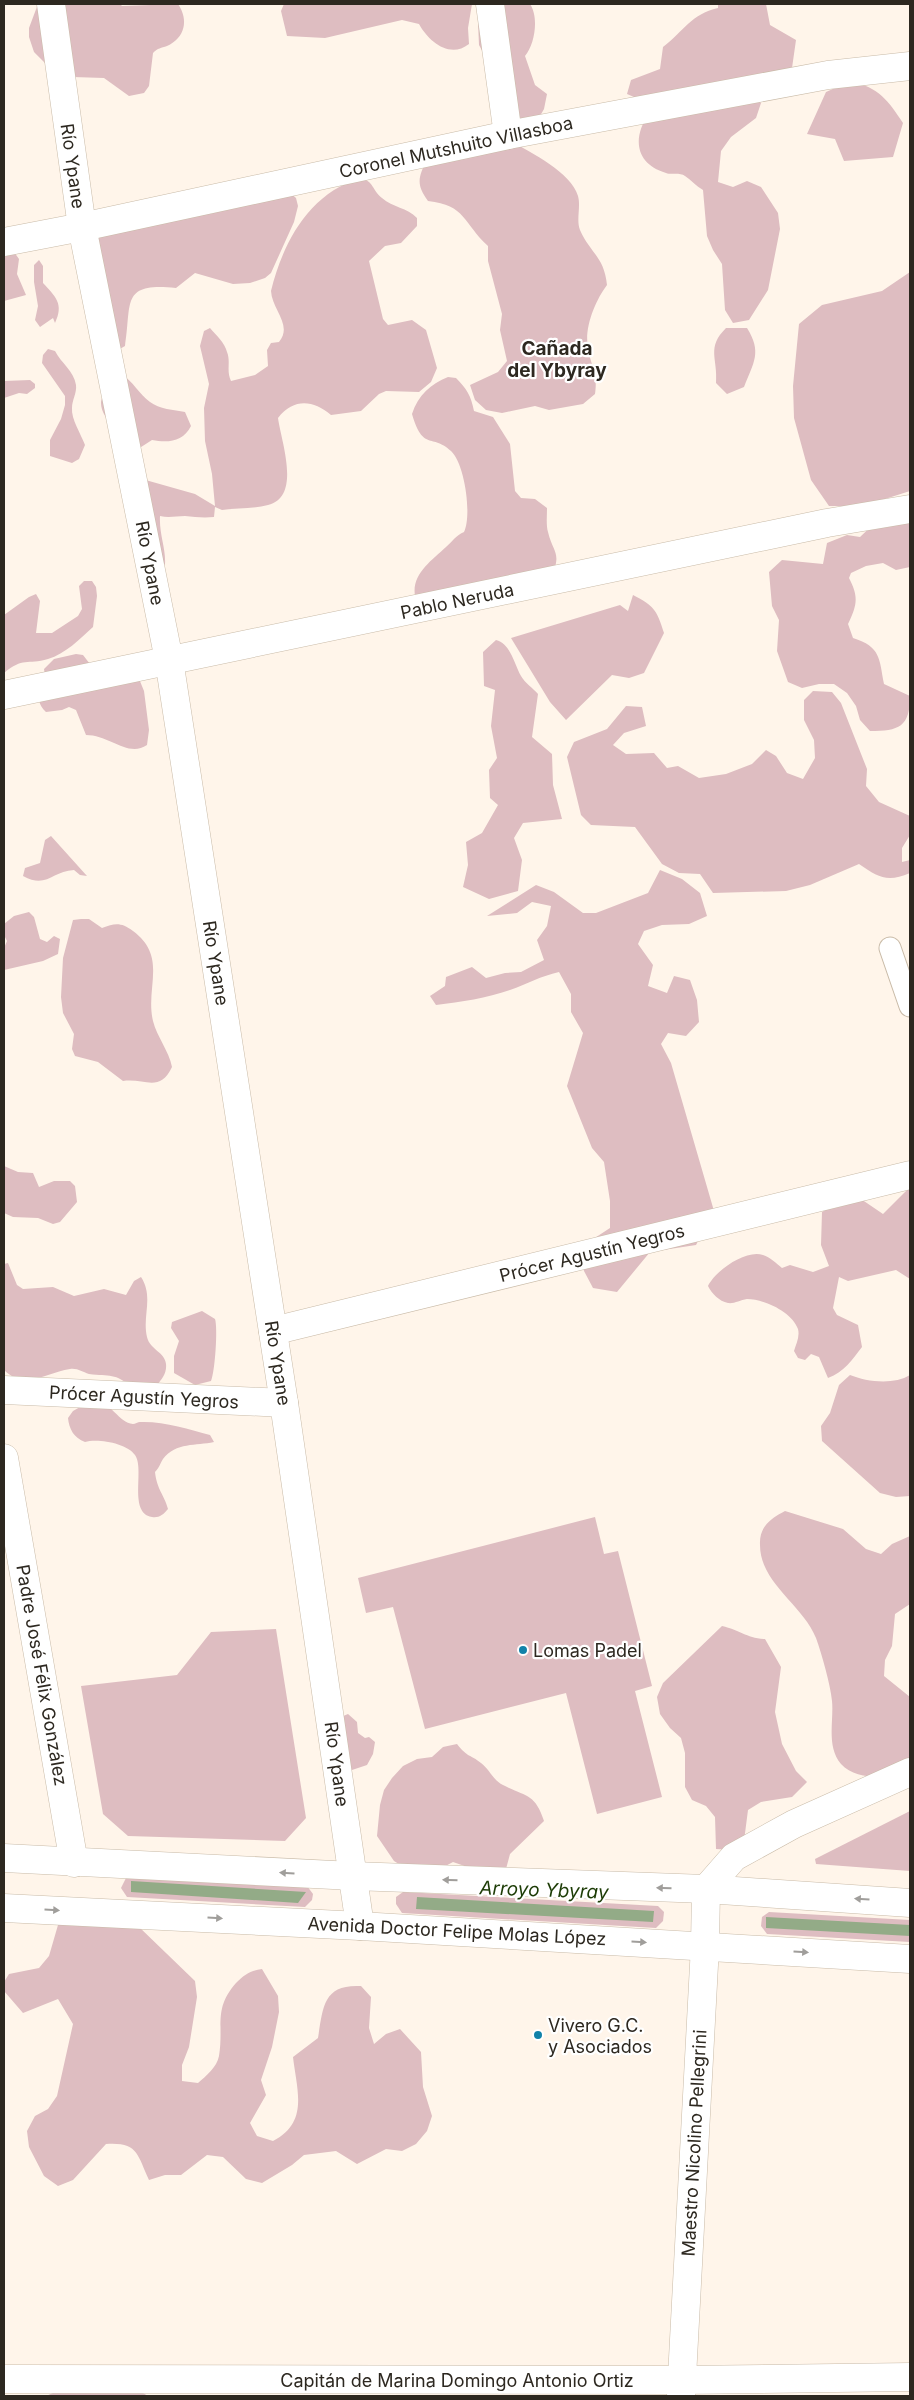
<svg xmlns="http://www.w3.org/2000/svg" width="914" height="2400" font-family="Inter,sans-serif">
  <style>
    .green { fill: #debdc1 }
    .water { fill: #93ab87 }
    .lines { fill: none; stroke-linecap: round; stroke-linejoin: round }
    .service-casing { stroke: #c9bba8; stroke-width: 23 }
    .minor-casing { stroke: #c9bba8; stroke-width: 29 }
    .secondary-casing { stroke: #c9bba8; stroke-width: 29 }
    .service { stroke: #fff; stroke-width: 21 }
    .minor { stroke: #fff; stroke-width: 28 }
    .secondary { stroke: #fff; stroke-width: 28 }
    .oneway { fill: #a09e9b }
    .poi-dot { fill: #1182a9; stroke: #fff; stroke-width: 2 }
    .labels { text-anchor: middle; dominant-baseline: central; stroke-width: 4.5; stroke-linejoin: round; paint-order: stroke }
    .street-label { font-size: 18px; fill: #2d2820; stroke: #fff }
    .poi-label { font-size: 18px; fill: #2d2820; stroke: #fff; text-anchor: start }
    .neighbourhood-label { font-size: 19px; font-weight: bold; fill: #2d2820; stroke: #fff }
    .water-label { font-size: 19px; font-style: italic; fill: #1d3c06; stroke: #fff }
  </style>
  <rect width="100%" height="100%" fill="#fff5ea"/>
  <g class="green">
    <path d="M38 4H120L122 6 178 4C189 20 185 38 167 46 161 48 158 48 153 53L149 86 144 93 129 96 104 78 73 77 46 64 34 52 29 37V28Z"/>
    <path d="M284 4H472L468 28 469 44C450 59 429 42 419 24L402 20 325 38 287 36 281 11Z"/>
    <path d="M491 4H530C539 17 535 44 525 56L535 85 547 94 544 109 540 116 524 120 517 116 479 45 478 22Z"/>
    <path d="M718 4H766L770 25 796 40 790 82 749 92 761 103 756 118 731 137 721 151 718 182 733 187 747 181 761 187 778 213 780 229 768 290 749 320 733 323 725 310 722 264 713 250 707 236 703 190C696 186 691 180 685 176 680 172 671 175 666 173 636 164 632 139 648 115L641 100 627 94 631 80 660 69 663 47C684 31 691 14 718 8Z"/>
    <path d="M851 81C879 88 888 100 903 123L893 157 844 161 835 139 807 134 826 92Z"/>
    <path d="M511 141C531 153 571 172 578 196 581 207 576 220 580 230 590 253 604 256 607 285 595 301 584 328 588 348 591 367 598 373 595 394L583 404 549 410 535 406 502 413 486 410 475 400 470 385 498 372 507 361 500 330 502 314 488 261V246C463 223 466 205 428 201 416 184 418 178 427 159L440 164 466 147Z"/>
    <path d="M360 178C374 181 372 190 382 198 393 208 407 207 417 218V226L401 243 385 246 369 261 383 319 388 325 412 320 426 330 437 368 431 382 419 392 386 391 379 394 361 411 331 415C313 400 294 398 278 418 281 441 302 497 268 505 254 509 237 508 222 510L215 507 214 517C203 518 195 517 185 516 176 516 169 518 160 516 159 534 166 549 165 564L153 575 140 569 133 554V546L142 479 195 494 215 506 212 474 205 441 204 408 209 384 200 346 204 331 210 328C216 335 225 343 227 352 231 362 226 370 231 381L255 375 268 366 267 350 271 343 279 342C293 325 272 310 271 291 283 242 309 194 360 178Z"/>
    <path d="M285 188 296 198 298 206 294 222 271 273 265 278 250 283 233 284 195 273 176 288C120 282 132 303 125 346L118 350 91 264 100 229Z"/>
    <path d="M14 252 19 259 17 274 26 295 4 301V263L6 253Z"/>
    <path d="M39 260 43 266V283C56 297 64 304 55 323L53 318 40 327 35 320 38 306 34 282V265Z"/>
    <path d="M910 272V491L863 506H829L811 480 794 418 793 386 799 324 822 305 882 291Z"/>
    <path d="M726 328H747C762 352 754 362 744 387L727 394 716 383C718 358 706 348 726 328Z"/>
    <path d="M48 349 55 351C61 363 74 371 76 385 77 393 72 400 72 408 71 419 81 434 85 445L79 459 72 463 50 456V440L61 419 65 405V396L42 363 43 355Z"/>
    <path d="M121 374C133 381 139 394 150 402 159 409 174 410 185 412L191 426C183 442 168 443 152 440L138 449C127 438 101 421 101 403 101 394 115 381 121 374Z"/>
    <path d="M448 377 456 378C467 389 471 396 474 411L493 417 510 444 515 491 521 498 535 499 547 508C547 516 546 525 548 532 553 553 561 551 553 574L417 603C407 577 430 562 446 547 453 541 455 536 464 532 472 516 465 464 451 451 432 433 423 452 412 414 418 395 431 384 448 377Z"/>
    <path d="M30 380 35 384V388L27 394 19 393 4 398V381Z"/>
    <path d="M910 505V567L896 570 883 563 866 566 851 573 849 578C859 597 857 605 848 624L853 638C881 647 879 658 884 684L910 696C910 727 899 731 870 731L860 720 856 706 847 693 834 684H819L802 688 788 682 777 651 779 620 772 606 769 572 782 560 823 564 827 543 847 535 860 537 879 519Z"/>
    <path d="M84 581H92L96 587 97 596 93 627C80 639 65 654 48 659 27 665 23 657 4 673V615L29 597 36 594 40 601 36 633H52L78 616 82 609 79 586Z"/>
    <path d="M633 595C654 606 657 610 664 633L644 673 629 678 612 675 566 720 550 702 511 638 620 605 628 611Z"/>
    <path d="M496 640C511 644 514 664 521 676 525 683 533 688 538 694L532 737 552 754 553 785 562 819 523 823 514 838 522 860 518 891 489 899 463 887 468 865 466 842 482 833 498 805 490 798 489 770 497 758 491 726 495 690 484 686 483 652Z"/>
    <path d="M76 654 83 655 93 668 135 669 144 691 149 730 147 745C128 758 110 735 86 735L76 710 69 707 62 710 46 712C30 697 48 687 44 669L54 659Z"/>
    <path d="M813 691 832 692 841 703 867 769 866 786 879 802 910 816V835L902 848V862L910 860V873C887 883 878 877 859 864L810 885 786 891 713 893 700 874 679 873 662 864 635 827 591 825 581 815 567 757 574 742 607 729 626 706 642 707 646 726 624 733 613 745 626 754 654 753 667 768 678 766 699 778 726 774 752 764 766 750 776 756 787 773 803 779 815 758 814 740 804 720V700Z"/>
    <path d="M51 836 87 876 80 875 74 870C52 871 47 889 23 876L25 868 40 863 45 840Z"/>
    <path d="M660 870 682 879 700 893 707 916 689 924 662 925 644 931 638 944 653 965 648 986 667 993 674 976 690 980 697 1000 699 1022 686 1036 668 1033 661 1044 671 1063 714 1211 696 1245 650 1252 617 1292 593 1288 584 1271 578 1249 610 1228V1201L604 1162 592 1148 567 1086 583 1033 571 1012V994L559 972C541 976 527 984 510 990 487 998 461 1002 436 1005L430 996 445 986 446 977 472 967 486 978 505 973 521 972 544 960 537 940 547 926 551 906 532 902 517 913 487 916 536 885 554 892 583 913H596L648 893Z"/>
    <path d="M29 912 34 917 40 939 47 942 54 936 60 939 58 954 43 961 4 970V948L7 941 4 935V924L14 916Z"/>
    <path d="M81 919H89L102 928C115 923 121 922 133 931 168 957 145 987 153 1021 157 1037 169 1051 172 1067 160 1093 145 1078 123 1081L98 1062 75 1056 72 1049 74 1034 63 1013 61 997 63 958 73 920Z"/>
    <path d="M4 1166 18 1172 33 1173 39 1187 54 1181H70L75 1186 77 1202 60 1222 53 1224 38 1218 13 1217 4 1213Z"/>
    <path d="M910 1187V1279L896 1270 848 1281 839 1277 833 1308 837 1315 858 1325 862 1347C852 1360 844 1372 828 1378L819 1357 811 1354 805 1360 798 1358 794 1351C796 1344 800 1337 798 1329 792 1312 764 1299 747 1299 740 1300 734 1304 728 1303 719 1301 712 1294 708 1286 715 1271 746 1249 763 1255 770 1257 776 1263 782 1268L790 1265 813 1272 829 1266 821 1245 822 1212 843 1200 858 1197 883 1214Z"/>
    <path d="M8 1263 17 1285 23 1289 53 1287 74 1296 104 1289 126 1295 134 1281 141 1277C154 1297 142 1316 147 1337 150 1350 165 1352 166 1364 167 1373 162 1379 157 1385L132 1388C115 1372 110 1377 89 1374 82 1372 78 1368 70 1369 48 1372 25 1391 4 1370V1264Z"/>
    <path d="M202 1311 215 1319C218 1328 215 1372 211 1381L195 1385 174 1373V1356L179 1341 171 1328 172 1322Z"/>
    <path d="M850 1375C867 1382 894 1385 910 1375V1496L896 1497 880 1493 822 1441 821 1426 830 1413 839 1385Z"/>
    <path d="M94 1399C110 1401 119 1423 133 1424 135 1424 138 1422 140 1422 163 1421 189 1429 210 1435L214 1442C196 1446 176 1442 163 1459 160 1464 159 1468 155 1472 157 1490 164 1494 168 1509 163 1515 159 1518 152 1517 128 1513 145 1469 135 1455 127 1443 97 1438 85 1442 74 1438 69 1429 68 1418L73 1411Z"/>
    <path d="M785 1511 843 1529 866 1549 881 1554 892 1544 910 1536V1604L895 1614 892 1646 885 1660 884 1676 910 1697V1775C889 1776 857 1782 841 1764 826 1746 834 1721 832 1701 830 1683 822 1655 816 1638 803 1605 760 1583 760 1545 759 1527 770 1519 785 1511Z"/>
    <path d="M595 1517 604 1554 618 1551 652 1686 635 1691 662 1797 597 1814 566 1693 425 1729 393 1607 366 1613 358 1578Z"/>
    <path d="M722 1626C740 1630 746 1638 765 1639L781 1667 775 1712 782 1744 796 1771 807 1782 792 1797 761 1802 748 1810 744 1841 733 1850 716 1849 715 1817 706 1806 692 1800 685 1787V1753L681 1738 670 1728 660 1714 657 1697 663 1683Z"/>
    <path d="M276 1629 306 1818 285 1841 128 1836 103 1814 81 1686 177 1675 211 1632Z"/>
    <path d="M348 1714 357 1722 358 1733 365 1738 369 1737 375 1742 373 1754 367 1765 349 1771 341 1717Z"/>
    <path d="M457 1744C468 1758 470 1754 481 1763 489 1769 494 1781 503 1785 526 1797 535 1793 544 1821L510 1854 506 1869 482 1872 453 1862 438 1870 407 1869 394 1861 377 1836 380 1805 384 1790 392 1778 403 1766 417 1759 432 1757 443 1747Z"/>
    <path d="M910 1811V1871L816 1864 815 1859Z"/>
    <path d="M126 1878 307 1886 313 1894 312 1900 305 1907 127 1897 121 1888Z"/>
    <path d="M403 1892 658 1906 664 1912 663 1921 656 1928 402 1913 396 1904V1897Z"/>
    <path d="M769 1912 910 1920V1942L767 1934 761 1926 762 1917Z"/>
    <path d="M69 1913 137 1925 195 1981 197 1997 189 2047 182 2065V2081L198 2083C206 2076 217 2067 219 2056 224 2026 213 2009 236 1983 245 1974 250 1971 262 1969L278 1996 279 2012 272 2047 261 2080 266 2095 250 2123 257 2136 273 2141C309 2122 297 2091 293 2057L318 2038C323 2007 323 1984 361 1986L371 1997 369 2028 374 2044 386 2034 400 2029 421 2052 423 2087 432 2116 427 2131 416 2144 402 2151 386 2149 357 2164 336 2151 304 2155 292 2165 262 2183 246 2179 223 2157 207 2155 181 2175H165L149 2180C137 2154 138 2142 106 2144L73 2180 58 2186 44 2176 29 2147 27 2131 35 2116 48 2109 57 2096 73 2024 58 1999 23 2013 4 1991V1982L9 1974 39 1968 49 1956 58 1925Z"/>
    <path d="M126 2383 148 2396H46L62 2389Z"/>
  </g>
  <g class="water">
    <path d="M131 1881 306 1892 298 1903 131 1892Z"/>
    <path d="M417 1897 654 1911 653 1922 416 1909Z"/>
    <path d="M766 1917 910 1925V1936L766 1928Z"/>
  </g>
  <g class="lines">
    <defs>
      <path id="service" d="M890 948 910 1006"/>
      <g id="minor">
        <path d="M51 4 82 227 169 660 284 1403 360 1926"/>
        <path d="M490 4 508 135"/>
        <path d="M4 242 82 227 508 135 828 75 910 66"/>
        <path d="M4 695 827 523 910 509"/>
        <path d="M273 1331 910 1175"/>
        <path d="M4 1390 284 1403"/>
        <path d="M4 1458 74 1863"/>
        <path d="M4 2379 681 2380 910 2377"/>
        <path d="M681 2396 705 1946 706 1889 734 1857 794 1824 910 1772"/>
      </g>
      <g id="secondary">
        <path d="M4 1858 353 1876 706 1889 910 1903"/>
        <path d="M4 1908 360 1926 910 1959"/>
      </g>
    </defs>
    <use href="#service" class="service-casing"/>
    <use href="#minor" class="minor-casing"/>
    <use href="#secondary" class="secondary-casing"/>
    <use href="#service" class="service"/>
    <use href="#minor" class="minor"/>
    <use href="#secondary" class="secondary"/>
  </g>
  <defs><path id="oneway-solid" d="M-6-.8H1V-3.2L6.5 0L1 3.2V.8H-6Z" transform="scale(1.25)"/></defs>
  <g class="oneway">
    <use href="#oneway-solid" transform="translate(287 1873) rotate(-177)"/>
    <use href="#oneway-solid" transform="translate(450 1880) rotate(-178)"/>
    <use href="#oneway-solid" transform="translate(664 1888) rotate(-178)"/>
    <use href="#oneway-solid" transform="translate(862 1899) rotate(-176)"/>
    <use href="#oneway-solid" transform="translate(52 1910) rotate(3)"/>
    <use href="#oneway-solid" transform="translate(215 1918) rotate(3)"/>
    <use href="#oneway-solid" transform="translate(639 1942) rotate(3)"/>
    <use href="#oneway-solid" transform="translate(801 1952) rotate(4)"/>
  </g>
  <g class="poi-dot">
    <circle cx="523" cy="1650" r="5"/>
    <circle cx="538" cy="2035" r="5"/>
  </g>
  <g class="labels">
    <g class="street-label">
      <text transform="translate(456 147) rotate(-12)">Coronel Mutshuito Villasboa</text>
      <text transform="translate(73 166) rotate(82)">Río Ypane</text>
      <text transform="translate(150 563) rotate(79)">Río Ypane</text>
      <text transform="translate(457 601) rotate(-12)">Pablo Neruda</text>
      <text transform="translate(216 963) rotate(81)">Río Ypane</text>
      <text transform="translate(592 1253) rotate(-14)">Prócer Agustín Yegros</text>
      <text transform="translate(278 1363) rotate(81)">Río Ypane</text>
      <text transform="translate(144 1397) rotate(3)">Prócer Agustín Yegros</text>
      <text transform="translate(42 1675) rotate(80)">Padre José Félix González</text>
      <text transform="translate(337 1764) rotate(82)">Río Ypane</text>
      <text transform="translate(457 1931) rotate(3)">Avenida Doctor Felipe Molas López</text>
      <text transform="translate(694 2143) rotate(-87)">Maestro Nicolino Pellegrini</text>
      <text x="457" y="2380">Capitán de Marina Domingo Antonio Ortiz</text>
    </g>
    <g class="poi-label">
      <text x="533" y="1650">Lomas Padel</text>
      <text x="548" y="2025">Vivero G.C.<tspan x="548" dy="21">y Asociados</tspan></text>
    </g>
    <g class="neighbourhood-label">
      <text x="557" y="348">Cañada<tspan x="557" dy="22">del Ybyray</tspan></text>
    </g>
    <g class="water-label">
      <text transform="translate(544 1890) rotate(2)">Arroyo Ybyray</text>
    </g>
  </g>
  <rect width="914" height="2400" fill="none" stroke="#2d2820" stroke-width="10"/>
</svg>
